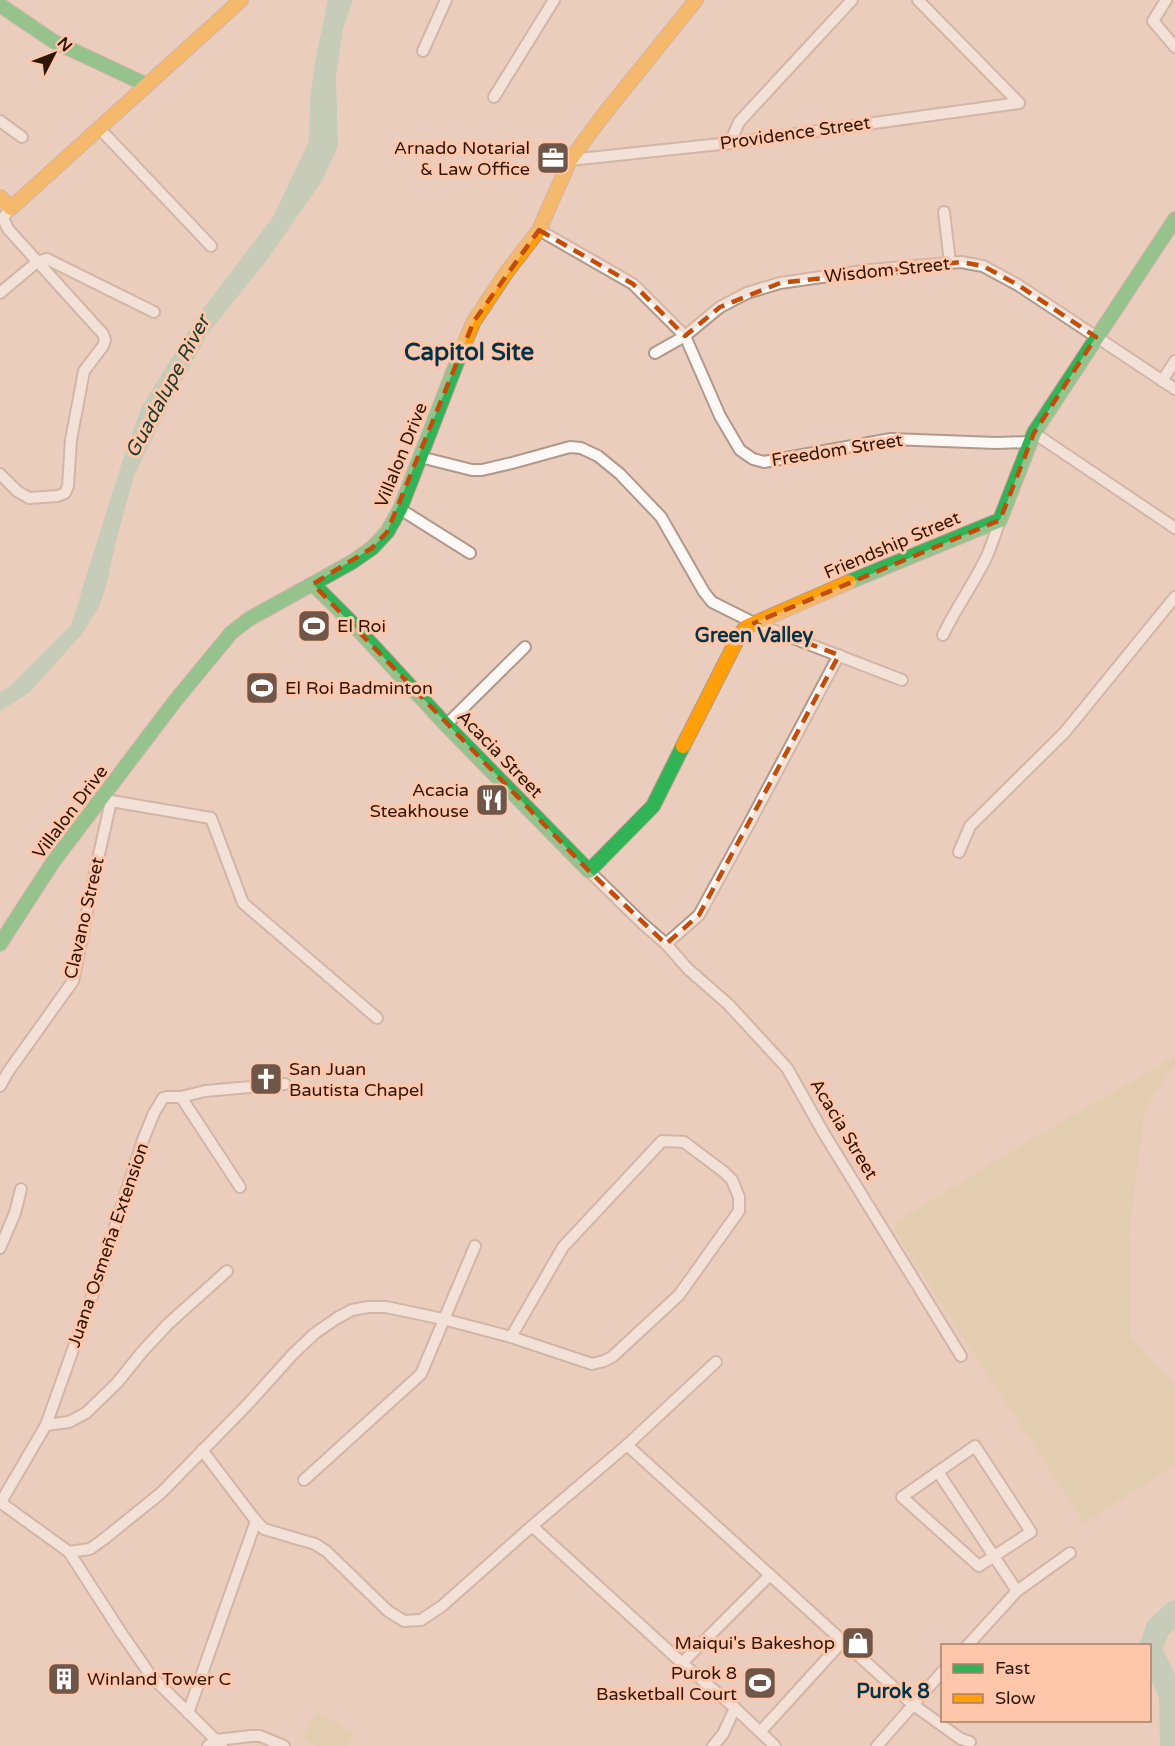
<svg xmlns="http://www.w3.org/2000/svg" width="1175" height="1746" font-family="'Varela Round',sans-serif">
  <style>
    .green { fill: #d9cca3 }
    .water { fill: #99cab0 }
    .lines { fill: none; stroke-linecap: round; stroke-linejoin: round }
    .river { stroke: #99cab0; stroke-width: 24 }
    .street-casing { stroke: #b1988b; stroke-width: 14 }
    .fast-casing { stroke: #b1988b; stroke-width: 16 }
    .slow-casing { stroke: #b1988b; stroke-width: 16 }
    .street { stroke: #fcf8f5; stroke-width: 10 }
    .fast { stroke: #30b455; stroke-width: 14 }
    .slow { stroke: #ff9f0a; stroke-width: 14 }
    .marked { fill: none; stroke: #c34c0b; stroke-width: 4.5; stroke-dasharray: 12 8; stroke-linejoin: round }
    .labels { text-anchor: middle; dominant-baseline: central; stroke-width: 6; stroke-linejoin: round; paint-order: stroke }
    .street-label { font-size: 18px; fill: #2e1608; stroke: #fec7ab }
    .poi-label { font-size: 18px; fill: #2e1608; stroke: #fec7ab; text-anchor: end }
    .water-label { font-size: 20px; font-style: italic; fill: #163c2f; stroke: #fec7ab }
    .neighbourhood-label { font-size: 20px; font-weight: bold; fill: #003446; stroke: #fec7ab }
    .district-label { font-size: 24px; font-weight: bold; fill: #003446; stroke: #fec7ab }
  </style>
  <rect width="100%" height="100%" fill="#ebcdbe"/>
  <g class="green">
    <path d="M1175 1056V1065L1145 1109 1129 1232 1131 1337 1175 1385V1466L1084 1523 895 1232 896 1222 1017 1148Z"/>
    <path d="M317 1712 355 1734 348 1746H315L301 1738Z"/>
  </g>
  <path class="water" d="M328 0H353L343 29 336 76 338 146 322 181 267 260 209 332 175 393 134 476 116 541 107 583 99 607 82 634 29 693 0 711V692L9 687 71 625 120 468 142 406 199 314 273 217 309 141 310 101 315 62Z"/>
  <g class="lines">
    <path class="river" d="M1172 1746 1171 1694 1150 1650 1158 1628 1175 1612"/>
    <defs>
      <g id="street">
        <path d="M918 0 1019 103"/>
        <path d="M1166 0 1153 21 1175 47"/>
        <path d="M423 51 446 0"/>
        <path d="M494 97 554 0"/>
        <path d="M0 121 22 137"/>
        <path d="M99 128 211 246"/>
        <path d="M730 143 739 122 852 0"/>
        <path d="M570 160 730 143 1019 103"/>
        <path d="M944 212 950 262"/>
        <path d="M539 230 633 284 685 336 720 416 740 450 753 459 764 462 891 439 996 443 1030 442"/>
        <path d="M0 293 37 262 47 259 154 312"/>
        <path d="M655 353 685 336 720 307 747 293 780 283 870 270 961 262 983 266 1018 285 1175 389"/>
        <path d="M1162 381 1175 361"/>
        <path d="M1034 433 1175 528"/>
        <path d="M420 457 472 470H482L512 463 570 447 581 448 598 456 620 474 661 517 704 592 712 602 754 623 902 680"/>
        <path d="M0 474 17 491 29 498 58 496 65 493 68 486 71 440 84 371 103 346 105 340 103 334 8 229 3 218 11 208"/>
        <path d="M400 509 470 553"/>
        <path d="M943 635C956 608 974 583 987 556 992 544 996 532 1000 520"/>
        <path d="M446 725 525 647"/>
        <path d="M103 796 111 801 211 818 243 903 377 1018"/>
        <path d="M959 852 970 826 1065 732 1175 597"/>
        <path d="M589 871 642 923 666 944 688 969 728 1004 787 1068 823 1132 961 1356"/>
        <path d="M666 944 699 915 750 822 839 655"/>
        <path d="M0 1086 8 1072 73 981 96 868 111 801"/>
        <path d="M181 1097 240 1187"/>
        <path d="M0 1248 15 1213 21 1189"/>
        <path d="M46 1425 69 1422 86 1413 117 1383 142 1352 168 1324 227 1271"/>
        <path d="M627 1445 912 1704 961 1739 970 1742"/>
        <path d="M975 1446 1031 1532 979 1566 902 1497Z"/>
        <path d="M202 1450 256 1521 264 1529 315 1544 326 1551 388 1611 404 1621 421 1620 442 1606 532 1526 627 1445 716 1362"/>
        <path d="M938 1472 1017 1591"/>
        <path d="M304 1480 421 1374 475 1246"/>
        <path d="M0 1502 69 1552 120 1631 151 1676 222 1746"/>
        <path d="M1 1502 46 1425 100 1274 143 1140 154 1113 163 1098 167 1097H181L205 1091 285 1084"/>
        <path d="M532 1526 682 1663 735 1708 775 1746"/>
        <path d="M69 1552 90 1549 104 1539 161 1493 247 1405 294 1353 314 1334 337 1318 352 1310 368 1307H386L443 1319 511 1337 592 1364 604 1361 612 1357 679 1295 739 1211V1197L732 1180 724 1172 684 1142 662 1141 563 1247 511 1337"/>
        <path d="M967 1646 1017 1591 1070 1553"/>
        <path d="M682 1663 770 1575"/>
        <path d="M188 1713 256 1521"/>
        <path d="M761 1731 842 1642"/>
        <path d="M208 1746 216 1740 251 1736H260L284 1746"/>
        <path d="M713 1746 723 1734 735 1708"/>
        <path d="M877 1746 942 1672"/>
      </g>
      <g id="fast">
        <path d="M0 5 53 41 147 85"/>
        <path d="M849 582 1000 520 1034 433 1175 219"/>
        <path d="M313 584 350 621 446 725 589 871 653 806 683 746"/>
        <path d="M0 944 53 862 175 701 231 633 249 619 352 562 372 548 387 532 400 509 462 349"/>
      </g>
      <g id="slow">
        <path d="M0 197 11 208 241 0"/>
        <path d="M462 349 474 321 506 273 539 230 570 160 605 113 696 0"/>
        <path d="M683 746 739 636 746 627 849 582"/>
      </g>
    </defs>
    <use href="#street" class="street-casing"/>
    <use href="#fast" class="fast-casing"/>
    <use href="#slow" class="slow-casing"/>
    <use href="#street" class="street"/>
    <use href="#fast" class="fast"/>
    <use href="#slow" class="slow"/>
  </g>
  <path d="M0 0H1175V1746H0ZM539 230 633 284 685 336 720 307 780 283 961 262 983 266 1018 285 1096 337 1034 433 1000 520 754 623 839 655 699 915 666 944 589 871 313 584 372 548 387 532 474 321Z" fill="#ebcdbe" fill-opacity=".55" fill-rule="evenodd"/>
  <path class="marked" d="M539 230 633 284 685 336 720 307 780 283 961 262 983 266 1018 285 1096 337 1034 433 1000 520 754 623 839 655 699 915 666 944 589 871 313 584 372 548 387 532 474 321Z"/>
  <defs>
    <symbol id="office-square" viewBox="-11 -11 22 22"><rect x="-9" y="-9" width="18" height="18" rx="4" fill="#705648" stroke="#fec7ab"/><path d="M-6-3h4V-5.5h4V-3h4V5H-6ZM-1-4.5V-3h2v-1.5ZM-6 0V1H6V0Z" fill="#fff"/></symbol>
    <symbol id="stadium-square" viewBox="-11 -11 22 22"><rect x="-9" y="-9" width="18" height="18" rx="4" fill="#705648" stroke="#fec7ab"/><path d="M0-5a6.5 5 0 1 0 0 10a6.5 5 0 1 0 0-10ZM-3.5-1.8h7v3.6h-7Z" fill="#fff"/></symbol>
    <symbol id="restaurant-square" viewBox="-11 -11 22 22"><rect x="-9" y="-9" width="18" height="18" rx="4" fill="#705648" stroke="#fec7ab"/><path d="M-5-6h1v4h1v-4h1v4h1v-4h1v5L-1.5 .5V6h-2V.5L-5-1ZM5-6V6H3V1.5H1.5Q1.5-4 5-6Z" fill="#fff"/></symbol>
    <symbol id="church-square" viewBox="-11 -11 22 22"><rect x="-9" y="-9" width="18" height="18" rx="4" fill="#705648" stroke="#fec7ab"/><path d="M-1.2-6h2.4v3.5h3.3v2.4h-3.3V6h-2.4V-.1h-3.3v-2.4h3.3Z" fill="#fff"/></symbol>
    <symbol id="shop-square" viewBox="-11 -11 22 22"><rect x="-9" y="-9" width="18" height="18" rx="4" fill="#705648" stroke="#fec7ab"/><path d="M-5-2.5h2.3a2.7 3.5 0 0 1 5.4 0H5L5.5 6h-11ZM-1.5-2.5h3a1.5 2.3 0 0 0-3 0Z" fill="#fff"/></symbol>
    <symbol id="building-square" viewBox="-11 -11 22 22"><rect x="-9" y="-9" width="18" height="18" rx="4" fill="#705648" stroke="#fec7ab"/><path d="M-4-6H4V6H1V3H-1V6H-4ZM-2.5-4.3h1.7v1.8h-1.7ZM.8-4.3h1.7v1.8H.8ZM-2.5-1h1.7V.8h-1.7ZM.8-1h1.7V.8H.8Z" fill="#fff"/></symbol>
  </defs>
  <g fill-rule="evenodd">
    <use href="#office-square" x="534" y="139" width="38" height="38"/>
    <use href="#stadium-square" x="295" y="607" width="38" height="38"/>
    <use href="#stadium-square" x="243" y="669" width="38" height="38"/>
    <use href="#restaurant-square" x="473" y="781" width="38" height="38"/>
    <use href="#church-square" x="247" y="1060" width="38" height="38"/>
    <use href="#shop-square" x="839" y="1624" width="38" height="38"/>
    <use href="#building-square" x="45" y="1660" width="38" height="38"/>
    <use href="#stadium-square" x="741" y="1664" width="38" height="38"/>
  </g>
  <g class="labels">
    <g class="street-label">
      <text transform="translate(795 133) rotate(-8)">Providence Street</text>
      <text transform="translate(887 270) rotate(-6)">Wisdom Street</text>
      <text transform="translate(837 450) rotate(-9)">Freedom Street</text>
      <text transform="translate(401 455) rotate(-68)">Villalon Drive</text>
      <text transform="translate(892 545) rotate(-23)">Friendship Street</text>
      <text transform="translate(500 754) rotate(46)">Acacia Street</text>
      <text transform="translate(70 812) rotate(-53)">Villalon Drive</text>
      <text transform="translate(84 918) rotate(-77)">Clavano Street</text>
      <text transform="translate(844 1129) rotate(59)">Acacia Street</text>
      <text transform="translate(108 1245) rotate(-71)">Juana Osmeña Extension</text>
    </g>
    <g class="poi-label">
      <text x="530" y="148">Arnado Notarial<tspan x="530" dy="21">&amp; Law Office</tspan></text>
      <text x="337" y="626" text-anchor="start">El Roi</text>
      <text x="285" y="688" text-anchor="start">El Roi Badminton</text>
      <text x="469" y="790">Acacia<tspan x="469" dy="21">Steakhouse</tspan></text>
      <text x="289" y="1069" text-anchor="start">San Juan<tspan x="289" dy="21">Bautista Chapel</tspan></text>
      <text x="835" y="1643">Maiqui's Bakeshop</text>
      <text x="737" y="1673">Purok 8<tspan x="737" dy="21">Basketball Court</tspan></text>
      <text x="87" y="1679" text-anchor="start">Winland Tower C</text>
    </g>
    <g class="water-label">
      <text transform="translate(168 387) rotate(-62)">Guadalupe River</text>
    </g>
    <g class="neighbourhood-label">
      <text x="754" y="636">Green Valley</text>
      <text x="893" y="1692">Purok 8</text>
    </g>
    <g class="district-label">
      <text x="469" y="352">Capitol Site</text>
    </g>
  </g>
  <rect x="941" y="1644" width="210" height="78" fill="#fec7ab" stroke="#ab806a" stroke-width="1.5"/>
  <rect x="953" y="1664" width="30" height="9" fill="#30b455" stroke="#ab806a" stroke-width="1.5"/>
  <text x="995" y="1674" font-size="18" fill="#2e1608">Fast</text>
  <rect x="953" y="1694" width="30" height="9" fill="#ff9f0a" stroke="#ab806a" stroke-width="1.5"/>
  <text x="995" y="1704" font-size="18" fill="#2e1608">Slow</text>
  <g transform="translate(54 54) rotate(48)" stroke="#fec7ab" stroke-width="4.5" paint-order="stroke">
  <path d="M0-4.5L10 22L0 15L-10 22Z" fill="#2e1608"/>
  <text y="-9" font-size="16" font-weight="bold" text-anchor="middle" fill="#2e1608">N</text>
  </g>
</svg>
